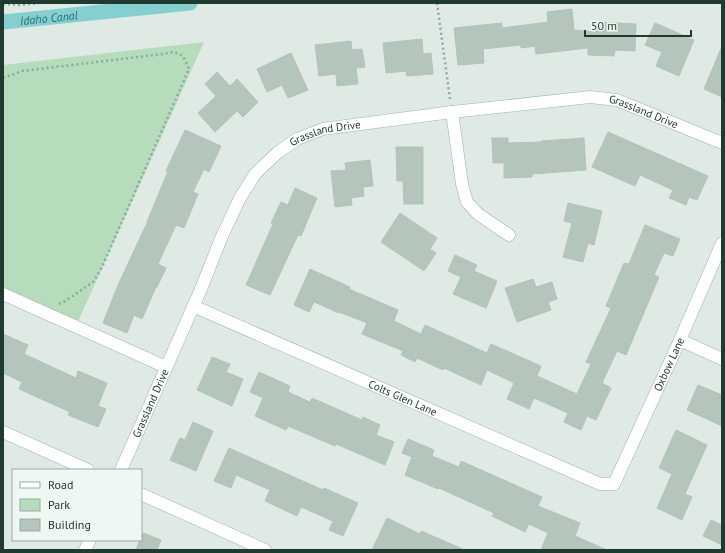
<svg xmlns="http://www.w3.org/2000/svg" width="725" height="553" font-family="'PT Sans',sans-serif">
  <style>
    .green { fill: #b7dcbc }
    .lines { fill: none; stroke-linecap: round; stroke-linejoin: round }
    .canal { stroke: #86cfd0; stroke-width: 15 }
    .building { fill: #b4c5bc; stroke: #b1c4ba }
    .minor-casing { stroke: #a2b2aa; stroke-width: 13 }
    .path { stroke: #7fae99; stroke-width: 2.5; stroke-dasharray: 2 3; stroke-linecap: butt }
    .minor { stroke: #fff; stroke-width: 12 }
    .labels { text-anchor: middle; dominant-baseline: central; stroke-width: 3; stroke-linejoin: round; paint-order: stroke }
    .street-label { font-size: 11px; fill: #203a2f; stroke: #eff7f2 }
    .water-label { font-size: 12px; font-style: italic; fill: #1b7376; stroke: #eff7f2 }
  </style>
  <rect width="100%" height="100%" fill="#dfeae4"/>
  <path class="green" d="M204 42 76 326 3 294V65Z"/>
  <g class="lines">
    <path class="canal" id="s1" d="M3 22 190 3"/>
  </g>
  <g class="building">
    <path d="M572 9 574 30 596 32V22L636 24 635 51 615 50 614 56 588 55V48L536 54 535 46 521 48V45L483 49 484 63 458 65 454 28 502 23V28L548 22 547 12Z"/>
    <path d="M655 23 694 40 679 76 656 66 662 52 645 45Z"/>
    <path d="M422 39 423 54 431 53 433 74 407 76 406 71 386 73 383 43Z"/>
    <path d="M351 41 352 50 362 49 365 67 356 68 358 84 337 86 336 74 319 76 315 45Z"/>
    <path d="M722 46V97L704 89Z"/>
    <path d="M291 53 308 90 288 98 282 85 267 92 257 69Z"/>
    <path d="M217 72 230 86 237 79 258 102 243 117 237 111 215 132 198 113 216 96 205 84Z"/>
    <path d="M185 130 221 146 209 172 204 169 193 192 198 194 184 228 176 225 158 264 166 268 157 287H156L142 319 134 315 127 333 103 323 118 285 147 223V222L168 171H166Z"/>
    <path d="M608 132 708 176 697 200 689 197 686 205 669 198 673 190 640 175 635 186 592 167Z"/>
    <path d="M492 138H508V143L542 142 541 141 584 138 586 170 532 174V177L504 178V163H493Z"/>
    <path d="M396 147H423V204H404L403 181H397Z"/>
    <path d="M370 160 373 186 363 187 364 196 351 198 352 205 335 207 331 171 346 170 345 163Z"/>
    <path d="M295 188 317 198 301 236 298 235 270 295 246 285 273 224 271 223 281 202 288 205Z"/>
    <path d="M568 203 602 211 594 245 588 243 583 262 563 257 572 223 564 221Z"/>
    <path d="M400 213 437 238 430 249 436 253 424 271 381 242Z"/>
    <path d="M645 225 680 239 673 256 664 253 654 275 659 277 626 355 617 351 602 383 611 388 596 420 587 416 581 430 564 422 568 413 534 398 529 409 507 399 514 383 487 370 481 385 444 368 443 370 417 358 415 362 401 355 403 351 362 334 367 323 339 312V313L314 302 309 312 294 305 310 269 350 287 349 289 398 310 394 321 421 334 425 325 487 353 491 344 541 366 537 376 577 394 591 364 586 362 611 308 606 306 624 263 629 264Z"/>
    <path d="M455 255 477 265 474 271 497 281 486 308 453 294 461 277 448 271Z"/>
    <path d="M533 279 536 287 552 282 557 299 548 302 551 310 517 322 505 288Z"/>
    <path d="M3 334 28 345 24 354 76 378 78 371 107 383 98 406 106 409 98 427 68 415 70 412 19 389 22 382 3 373Z"/>
    <path d="M212 357 230 364 226 372 243 379 232 406 197 390Z"/>
    <path d="M259 372 290 386 288 392 310 402 312 398 362 420 363 417 380 425 376 435 394 442 385 465 336 444 335 446 288 426 286 430 255 416 263 398 250 392Z"/>
    <path d="M698 385 722 395V426L687 410Z"/>
    <path d="M193 422 213 431 196 471 170 460 180 438 185 440Z"/>
    <path d="M676 430 707 445 685 494 692 497 682 520 657 508 672 474 659 468Z"/>
    <path d="M408 439 434 450 432 456 459 467 461 461 542 497 538 506 580 523 575 536 607 550H541L548 533 529 524 525 532 492 516 494 513 439 488 438 489 405 475 412 457 402 453Z"/>
    <path d="M229 448 323 490 324 488 358 503 343 536 329 530 333 521 301 507 297 516 265 501 270 490 236 475 231 488 214 481Z"/>
    <path d="M387 518 420 534 421 531 465 550H372Z"/>
    <path d="M711 520 722 525V545L703 536Z"/>
    <path d="M143 533 161 540 157 550H136L140 540H141Z"/>
  </g>
  <g class="lines">
    <defs>
      <g id="minor">
        <path d="M452 112 462 184 467 202 478 214 509 235"/>
        <path d="M3 294 166 367"/>
        <path id="s2" d="M193 306 600 484H614L680 340 722 243"/>
        <path d="M680 340 722 359"/>
        <path d="M3 432 88 470"/>
        <path id="s3" d="M121 470 201 289 222 236 240 198 255 174 277 153 297 139 323 129 452 112 590 97 617 100 722 143"/>
        <path d="M141 494 265 550"/>
        <path d="M85 550 90 540"/>
      </g>
    </defs>
    <use href="#minor" class="minor-casing"/>
    <g class="path">
      <path d="M437 3 450 99"/>
      <path d="M3 4 21 5 39 3"/>
      <path d="M3 78 22 71 163 54 174 52 183 56 189 69 102 267 93 282 67 300 57 305"/>
    </g>
    <use href="#minor" class="minor"/>
  </g>
  <g class="labels">
    <g class="street-label">
      <text stroke="none"><textPath href="#s3" startOffset="733">Grassland Drive</textPath></text>
      <text stroke="none"><textPath href="#s3" startOffset="409">Grassland Drive</textPath></text>
      <text stroke="none"><textPath href="#s2" startOffset="590">Oxbow Lane</textPath></text>
      <text stroke="none"><textPath href="#s2" startOffset="229">Colts Glen Lane</textPath></text>
      <text stroke="none"><textPath href="#s3" startOffset="73">Grassland Drive</textPath></text>
    </g>
    <g class="water-label">
      <text stroke="none"><textPath href="#s1" startOffset="46">Idaho Canal</textPath></text>
    </g>
  </g>
  <rect width="725" height="553" fill="none" stroke="#203a2f" stroke-width="8"/>
  <rect x="12" y="469" width="130" height="72" fill="#eff7f2" stroke="#9caba4"/>
  <rect x="20" y="482" width="20" height="6" fill="#ffffff" stroke="#9caba4"/>
  <text x="48" y="489" font-size="12" fill="#203a2f">Road</text>
  <rect x="20" y="499" width="20" height="12" fill="#b7dcbc" stroke="#9caba4"/>
  <text x="48" y="509" font-size="12" fill="#203a2f">Park</text>
  <rect x="20" y="519" width="20" height="12" fill="#b4c5bc" stroke="#9caba4"/>
  <text x="48" y="529" font-size="12" fill="#203a2f">Building</text>
  <path d="M585 30v6h106v-6" fill="none" stroke="#203a2f" stroke-width="2"/>
  <text x="591" y="30" font-size="12" fill="#203a2f" stroke="#eff7f2" stroke-width="3" paint-order="stroke">50 m</text>
</svg>
